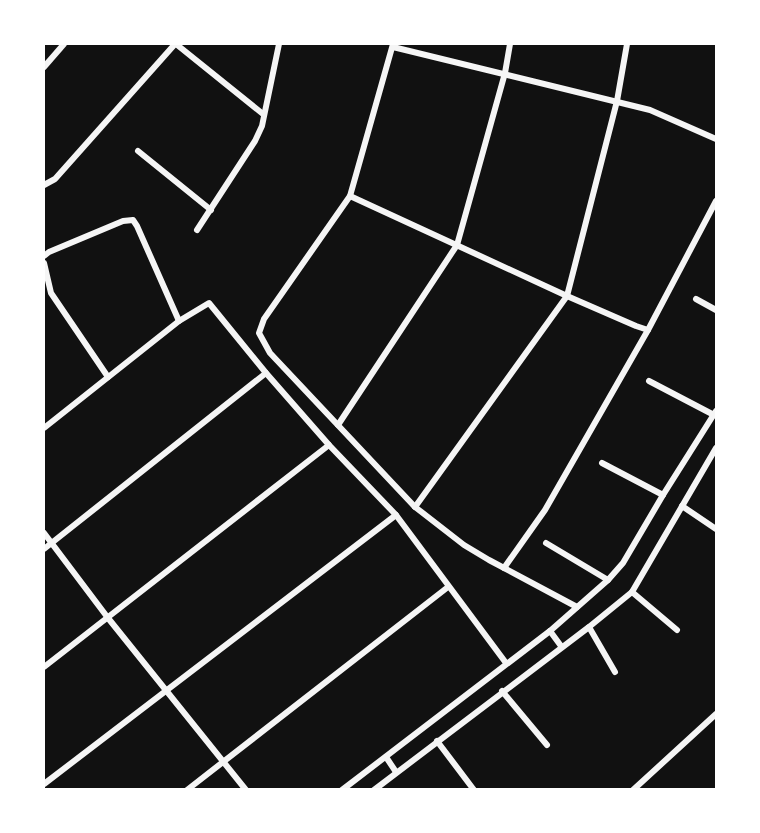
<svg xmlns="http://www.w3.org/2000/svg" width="760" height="833" font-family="Karla,sans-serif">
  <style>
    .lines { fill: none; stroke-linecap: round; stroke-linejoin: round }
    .minor { stroke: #f5f5f5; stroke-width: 6 }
  </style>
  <rect width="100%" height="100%" fill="#111"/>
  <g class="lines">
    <g class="minor">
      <path d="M176 44 263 114"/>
      <path d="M393 44 350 196 264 319 259 333 270 353 415 507 464 545 489 560 577 607"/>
      <path d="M393 47 650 110 716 139"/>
      <path d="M44 67 64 44"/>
      <path d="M138 151 211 210"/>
      <path d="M44 185 55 179 175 44"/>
      <path d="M350 196 567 296 636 326 648 330"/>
      <path d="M197 230 255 141 262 126 279 44"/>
      <path d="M44 256 49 252 123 221 133 220 137 226 179 321"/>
      <path d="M44 263 51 293 108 377"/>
      <path d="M696 299 716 310"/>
      <path d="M649 381 714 415"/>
      <path d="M338 425 457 245 505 73 510 44"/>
      <path d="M44 428 179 321 209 303 266 373 329 445 396 515 506 663"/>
      <path d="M602 463 663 495"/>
      <path d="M682 506 716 529"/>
      <path d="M415 507 567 296 617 101 627 44"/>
      <path d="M44 533 108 618 246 790"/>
      <path d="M546 543 608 580"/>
      <path d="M44 549 266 373"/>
      <path d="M504 568 545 510 648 330 716 201"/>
      <path d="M632 592 677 630"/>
      <path d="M589 627 615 672"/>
      <path d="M550 631 561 646"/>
      <path d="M44 667 329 445"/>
      <path d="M502 691 547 745"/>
      <path d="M437 741 474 790"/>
      <path d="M386 757 396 772"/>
      <path d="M44 784 396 515"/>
      <path d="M187 790 448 587"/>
      <path d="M342 790 550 631 608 580 623 563 663 495 716 411"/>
      <path d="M374 790 589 627 632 592 716 448"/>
      <path d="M633 790 716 714"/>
    </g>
  </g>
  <rect width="760" height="833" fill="none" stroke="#ffffff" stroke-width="90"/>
</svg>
